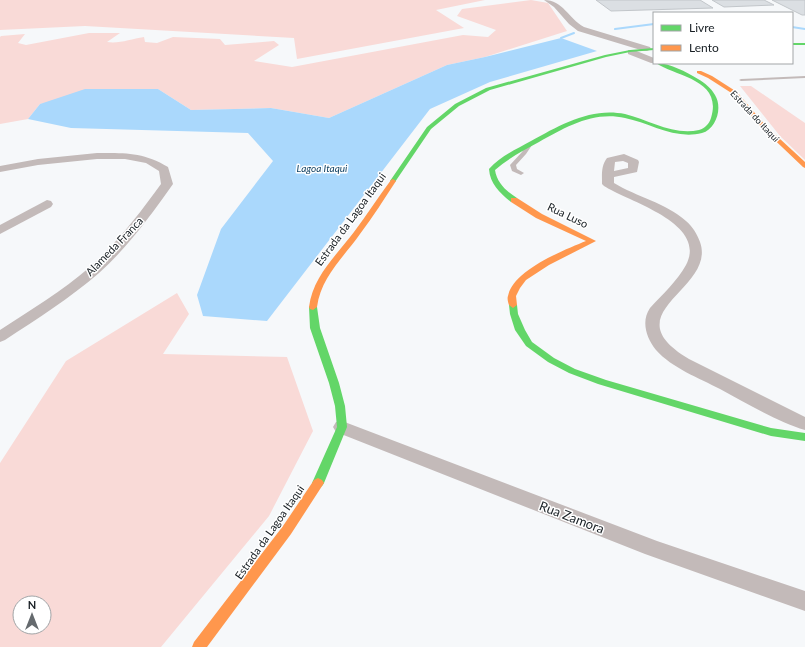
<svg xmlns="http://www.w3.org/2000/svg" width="805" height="647" font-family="Lato,sans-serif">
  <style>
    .green { fill: #f9dad7; fill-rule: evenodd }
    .water { fill: #aad8fc }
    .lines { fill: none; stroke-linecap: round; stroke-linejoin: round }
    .stream { stroke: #aad8fc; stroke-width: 2 }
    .building { fill: #dbdfe3; stroke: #c2c6ca }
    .lane { fill: #c3bab9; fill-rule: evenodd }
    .street { fill: #c3bab9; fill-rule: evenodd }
    .fast { fill: #63d668; fill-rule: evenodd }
    .slow { fill: #ff974d; fill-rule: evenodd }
    .labels { text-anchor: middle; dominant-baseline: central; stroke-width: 3; stroke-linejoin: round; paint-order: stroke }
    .far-street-label { font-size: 9px; fill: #171e23; stroke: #fff }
    .far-water-label { font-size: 10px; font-style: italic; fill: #114263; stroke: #fff }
    .street-label { font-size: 11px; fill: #171e23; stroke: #fff }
    .near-street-label { font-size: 13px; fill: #171e23; stroke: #fff }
  </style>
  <rect width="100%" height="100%" fill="#f6f8fa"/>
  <g class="green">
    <path d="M0 0H485L436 10 464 28 297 59 294 38 85 26 0 30Z"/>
    <path d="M531 0 548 3 567 31 485 57 447 65 329 118 271 108 191 110 158 89 40 104 28 119 0 124V37L1 36 25 34 18 43 26 45 89 33H120L107 42C119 44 131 39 144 37L145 42 157 43 173 37 220 39 225 45 274 41 279 45 254 61 292 67 463 35 488 37 496 30 457 16 462 9Z"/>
    <path d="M740 86H751L805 123V160L780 136Z"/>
    <path d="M177 293 189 314 163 354 287 357 313 431 269 516 161 647H0V463L66 361ZM20 603H44V627H20Z"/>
  </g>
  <path class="water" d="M561 38 597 51 490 82 430 109 267 321 203 316 197 295 221 229 273 161 248 133 71 128 28 119 40 104 85 89H158L191 110 271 108 329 118 447 65 485 57Z"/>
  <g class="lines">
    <g class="stream">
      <path d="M792 27 805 29"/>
      <path d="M615 29 654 24"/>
      <path d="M561 38 574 33"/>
    </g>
  </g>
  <g class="building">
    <path d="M596 0H700L713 8 611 11Z"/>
    <path d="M712 0H764L774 5 724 7Z"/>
    <path d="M772 0H805V15H802Z"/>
  </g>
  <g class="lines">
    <g class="lane">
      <path d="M805 76V78L741 81 739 80 741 79Z"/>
      <path d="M527 144 532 145 526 154 516 165 517 169 524 173 521 175 512 171 510 165 522 152Z"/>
    </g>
    <g class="street">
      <path d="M544 0C563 0 568 18 584 27L650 47 651 49 647 51H644L578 31 569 24 554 7Z"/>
      <path d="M628 50H634L654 58V63H656H651L628 54Z"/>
      <path d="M97 153C125 153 143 152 168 167L173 184C151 215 128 247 99 273 70 298 37 319 5 340L0 342V330C31 310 62 291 90 267 117 243 140 213 161 184L159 171 146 163 125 159H97L38 165 0 172V166L38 159Z"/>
      <path d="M624 154 638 160 639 162 637 172 614 177V183C637 197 666 203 686 221 693 227 697 234 700 242 717 290 610 312 689 359L805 417V430C778 422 746 403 720 389 699 378 672 368 656 350 646 338 641 321 650 308 662 295 677 281 686 265 708 223 629 202 604 186L602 184C602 174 601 166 607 158ZM623 161 628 163V168L614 171 615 162Z"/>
      <path d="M47 200 51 201 53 204 51 207 0 234V225Z"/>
      <path d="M342 421 657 541 805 591V611L645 554 336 432 333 427 336 422Z"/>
    </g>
    <g class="fast">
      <rect x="792" y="43" width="13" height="2"/>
      <path d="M654 48V50L630 52 606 57 490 90 459 106 431 129 395 182H391L390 181 427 127 455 104 486 88 605 55 630 50Z"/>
      <path d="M656 63C670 63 686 72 698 79 705 83 711 88 715 95 723 108 716 129 702 133 675 140 650 123 625 118 593 111 566 127 539 142 524 150 509 158 495 170 497 183 506 191 517 198V202H511C500 193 490 184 489 169 500 156 517 149 531 141 560 125 591 107 625 114 649 120 674 136 699 130 705 128 709 124 711 118 723 79 676 77 656 63Z"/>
      <path d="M513 302 517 305 518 314 525 330 532 342 554 358 575 369 606 380 771 428 805 433V441L771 436 598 384 569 373 548 362 526 346 515 330 510 314 509 305Z"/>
      <path d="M313 304 317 307 320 328 339 383 345 406 347 427 324 483 322 486 318 488 314 486 312 483 337 427 335 406 329 383 310 328 309 307Z"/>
    </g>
    <g class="slow">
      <path d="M697 71H701L712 76 737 92 766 126 805 162V168L803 167 762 128 733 94 708 78 697 73Z"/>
      <path d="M393 179 396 181C384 199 373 217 360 234 343 258 321 277 317 307L313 310 310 309 309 307C313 276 336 256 354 232 367 215 378 197 391 180Z"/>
      <path d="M511 198H517L542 214 596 241 549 265 526 280 520 288 516 296 517 305 513 308 509 305C508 302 507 298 508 296 513 270 564 250 586 241L536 218 511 202Z"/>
      <path d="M318 478 322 480 324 483 291 534 207 647H192L194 642 283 526 314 480Z"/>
    </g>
  </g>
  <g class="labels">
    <g class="far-street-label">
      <text transform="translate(755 116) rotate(47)">Estrada do Itaqui</text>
    </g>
    <g class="far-water-label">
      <text x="322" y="168">Lagoa Itaqui</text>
    </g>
    <g class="street-label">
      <text transform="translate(568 215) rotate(26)">Rua Luso</text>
      <text transform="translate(350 219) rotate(-54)">Estrada da Lagoa Itaqui</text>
      <text transform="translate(114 246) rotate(-46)">Alameda Franca</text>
      <text transform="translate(269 532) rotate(-55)">Estrada da Lagoa Itaqui</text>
    </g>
    <g class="near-street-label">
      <text transform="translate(572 517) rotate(21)">Rua Zamora</text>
    </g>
  </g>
  <rect x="653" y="12" width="140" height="52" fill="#ffffff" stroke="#a2a5a7"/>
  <rect x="661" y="25" width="20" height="6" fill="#63d668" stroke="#a2a5a7"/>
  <text x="689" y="32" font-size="12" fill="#171e23">Livre</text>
  <rect x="661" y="45" width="20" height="6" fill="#ff974d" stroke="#a2a5a7"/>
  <text x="689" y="52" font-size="12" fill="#171e23">Lento</text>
  <g transform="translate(32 615)"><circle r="19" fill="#ffffff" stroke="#a2a5a7"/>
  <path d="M0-3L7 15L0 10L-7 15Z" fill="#656a6e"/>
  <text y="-6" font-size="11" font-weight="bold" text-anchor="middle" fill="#171e23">N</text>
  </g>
</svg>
